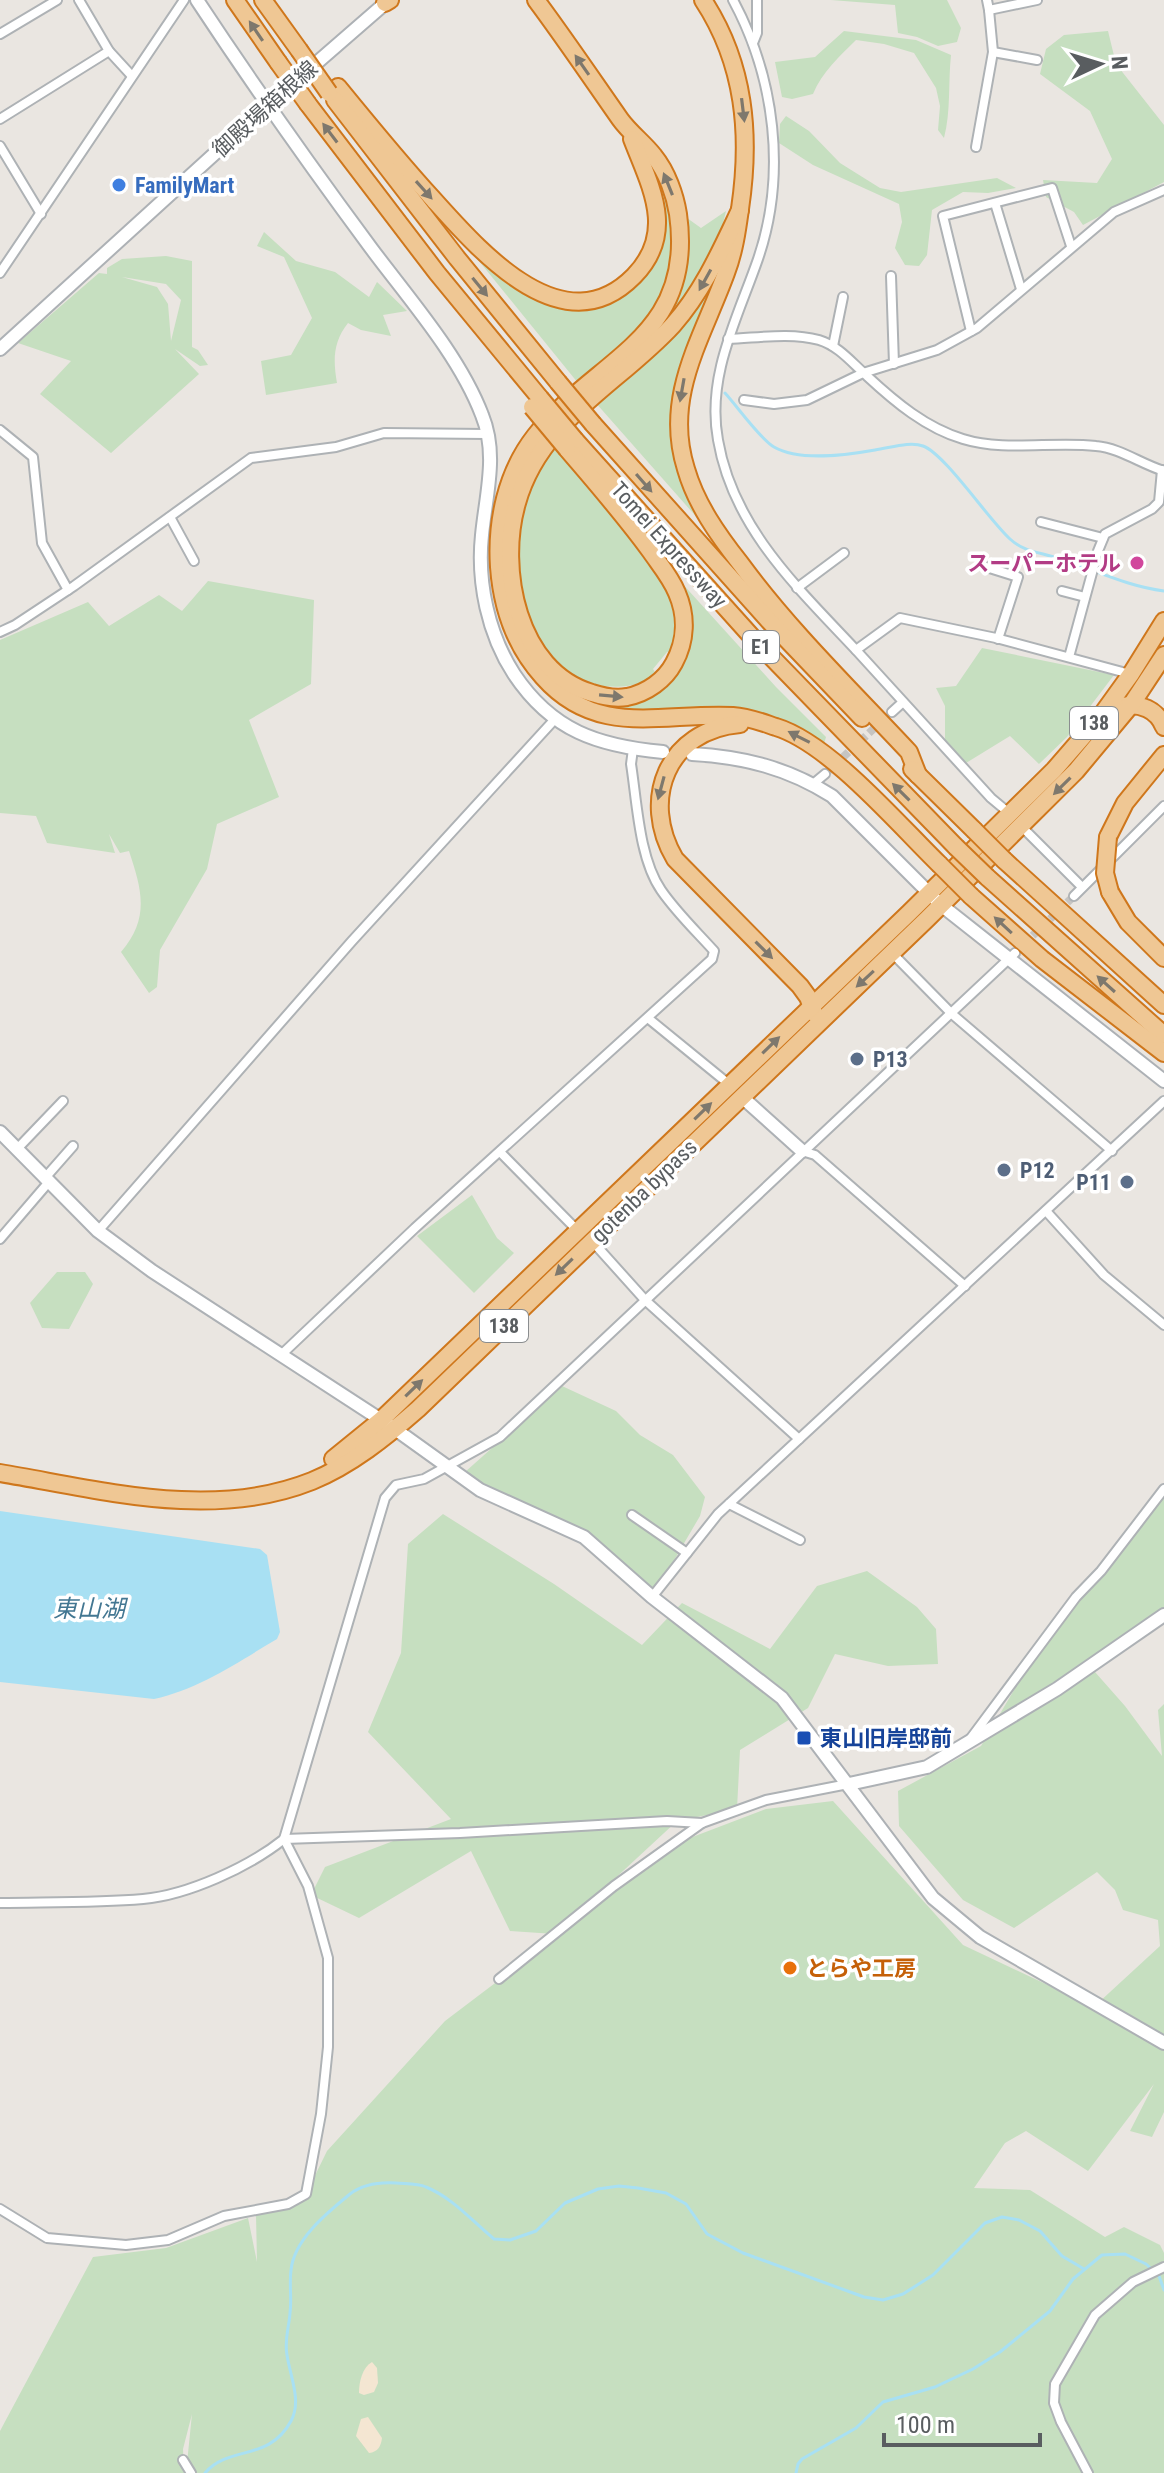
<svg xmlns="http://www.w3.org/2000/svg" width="1164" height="2473" font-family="'Roboto Condensed','Noto Sans JP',sans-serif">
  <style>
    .green { fill: #c6dfc0; fill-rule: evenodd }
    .sand { fill: #f4e6d2 }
    .water { fill: #a8e0f3 }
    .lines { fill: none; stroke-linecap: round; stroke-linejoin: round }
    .stream { stroke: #a8e0f3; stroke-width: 3 }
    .street-tunnel { stroke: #c6c4c1; stroke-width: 8; stroke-dasharray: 8 4; stroke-linecap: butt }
    .street-casing { stroke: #aeb2b5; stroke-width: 12 }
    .secondary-casing { stroke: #adb1b5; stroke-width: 16 }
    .highway-casing { stroke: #cf771c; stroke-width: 20 }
    .street { stroke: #fff; stroke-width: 8 }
    .secondary { stroke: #fff; stroke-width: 12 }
    .highway { stroke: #efc794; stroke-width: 16 }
    .highway-bridge-casing { stroke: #cf771c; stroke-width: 20; stroke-linecap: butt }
    .highway-bridge { stroke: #efc794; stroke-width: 16 }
    .oneway { fill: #7e786d }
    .shop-dot { fill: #3f7fe0; stroke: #fff; stroke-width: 3 }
    .hotel-dot { fill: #d1479c; stroke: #fff; stroke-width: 3 }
    .service-dot { fill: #5c6f8a; stroke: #fff; stroke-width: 3 }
    .transit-dot { fill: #1a4fb4; stroke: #fff; stroke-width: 3 }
    .food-dot { fill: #e8710a; stroke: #fff; stroke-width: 3 }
    .labels { text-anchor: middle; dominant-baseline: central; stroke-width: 7; stroke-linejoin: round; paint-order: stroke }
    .shield { fill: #fff; stroke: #8b8e90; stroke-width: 2 }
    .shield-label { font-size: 20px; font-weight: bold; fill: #595d60 }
    .street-label { font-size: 22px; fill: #595d60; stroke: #fff }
    .shop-label { font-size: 22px; font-weight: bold; fill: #366cbe; stroke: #fff; text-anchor: start }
    .hotel-label { font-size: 22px; font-weight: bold; fill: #b23c85; stroke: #fff; text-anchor: end }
    .service-label { font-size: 22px; font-weight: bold; fill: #4e5e75; stroke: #fff; text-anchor: start }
    .transit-label { font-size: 22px; font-weight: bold; fill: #164399; stroke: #fff; text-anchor: start }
    .food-label { font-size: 22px; font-weight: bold; fill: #c56008; stroke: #fff; text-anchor: start }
    .water-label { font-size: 24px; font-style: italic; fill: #437792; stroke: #fff }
  </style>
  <rect width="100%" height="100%" fill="#eae6e1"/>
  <g class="green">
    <path d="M831 0H947L961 28 957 42 938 46 917 37 898 33 895 5Z"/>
    <path d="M844 31 916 40 951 55C948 83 951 111 944 138L938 130 940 106 936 88 914 53 884 44 856 40C840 56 822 72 813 94L792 99 782 97 775 62 815 57Z"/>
    <path d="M1108 31 1116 64 1164 125V182L1083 225 1074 212 1046 197 1043 180 1097 183 1112 159 1090 111 1040 74 1046 49 1064 35Z"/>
    <path d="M786 116 809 131 840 163 880 188 901 192 997 178 1016 188 988 193 963 192 932 210 927 255 919 266 905 265 895 248 902 222 899 204 813 165 779 143 780 124Z"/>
    <path d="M654 169C680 219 679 288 639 330 621 350 598 366 578 383L470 250C493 270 520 298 552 303 565 305 582 297 594 294 607 291 626 290 636 283 674 260 665 203 654 169Z"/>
    <path d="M726 211C716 259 690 294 659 331 679 291 689 264 687 218L701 228Z"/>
    <path d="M264 232 296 261 335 272 369 297 377 282 407 311 383 315 391 336 361 330 348 323C333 342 333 360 337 383L266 395 261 361 291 355 312 318 284 257 257 246Z"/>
    <path d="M166 256 192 261V347L198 350 208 365 200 366 175 349 199 374 111 453 40 394 71 361 18 343 99 273 107 274V268L122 259ZM122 277 166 284 181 300 171 341 168 304 157 287Z"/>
    <path d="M726 256 672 423 715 538 595 402 670 341 687 321Z"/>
    <path d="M551 444C587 486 658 557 673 608 678 623 676 637 671 651L667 652 653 669 656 674C639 686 625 688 604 686 598 686 591 686 586 684 574 681 564 671 556 662 528 632 517 596 517 555 516 511 532 482 551 444Z"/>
    <path d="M670 570 776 687 826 737 824 744 798 729 641 716 591 706 577 694 600 701 676 672 683 663 690 643Z"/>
    <path d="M208 581 314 600 311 684 249 720 279 797 217 824 207 869 160 950 157 987 149 993 121 952C150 918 142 890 129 851L120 853 109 834 115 853 47 843 36 816 0 813V640L88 602 109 626 159 595 182 611Z"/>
    <path d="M982 648 1114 675 1067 737 1039 764 1010 736 966 763 945 742V706L936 688 956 686Z"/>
    <path d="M472 1195 497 1238 514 1253 474 1293 417 1236Z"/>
    <path d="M57 1272H85L93 1284 69 1329 42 1328 30 1303Z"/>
    <path d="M562 1386 616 1411 640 1435 673 1455 705 1497 700 1516 656 1591 465 1472Z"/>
    <path d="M1164 1489V1615L1095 1672 1125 1706 1162 1756 1158 1710 1164 1704V2112L1152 2137 1130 2131 1154 2084 1088 2171 1026 2131 1005 2143 974 2188 1030 2190 1105 2237 1124 2227 1160 2245 1164 2253V2473H186L192 2414 183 2449 184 2473H0V2431L93 2257 166 2248 248 2218 257 2262 256 2215 306 2194 327 2151 445 2021 682 1841 766 1809 833 1801 963 1945 1120 2019 1097 2004 1160 1946 1158 1920 1123 1910 1115 1890 1097 1872 1014 1928 963 1900 899 1826 898 1791 981 1746 1037 1651Z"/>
    <path d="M443 1514 554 1584 642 1645 682 1603 770 1649 817 1586 867 1571 917 1607 936 1629 938 1664 888 1666 835 1654 808 1708 740 1750 737 1809 677 1821 555 1934 510 1931 471 1851 359 1918 311 1895 325 1867 451 1819 368 1732 401 1653 408 1544Z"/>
  </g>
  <g class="sand">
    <path d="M372 2362 377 2368 378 2383 374 2392 364 2395 359 2393C359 2382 362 2368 372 2362Z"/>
    <path d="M368 2417 382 2438C381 2446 378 2452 369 2453L356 2436 361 2419Z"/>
  </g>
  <path class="water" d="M0 1511 260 1549 267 1555 280 1632 277 1639C238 1662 199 1689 154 1699L0 1682Z"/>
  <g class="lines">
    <g class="stream">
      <path d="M725 393C737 406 760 439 774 447 800 462 847 455 875 450 890 448 910 441 923 446 945 454 988 519 1010 539 1023 551 1037 552 1054 557 1091 568 1125 586 1164 591"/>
      <path d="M205 2473C229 2445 269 2462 291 2421 302 2401 290 2376 287 2355 284 2340 289 2328 290 2313 292 2299 289 2284 291 2270 294 2239 328 2212 350 2194 363 2184 379 2182 396 2183 405 2184 417 2183 426 2187 453 2198 472 2221 494 2239L510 2240 536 2231 565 2203 598 2189 619 2186 638 2188 666 2193 686 2204 707 2234 743 2253 864 2297 883 2300 903 2294 933 2275 985 2223 1002 2217 1019 2220 1040 2231 1062 2256 1084 2269"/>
      <path d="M796 2473 798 2464 802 2459 856 2428 883 2402 935 2387 973 2369 1000 2352 1050 2311 1073 2279 1102 2255 1125 2254 1146 2264 1159 2276 1164 2290"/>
    </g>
    <g class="street-tunnel">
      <path d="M825 774 883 720"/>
      <path d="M1024 944 1074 896"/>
    </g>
    <defs>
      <g id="street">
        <path d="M79 0 109 51 131 75"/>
        <path d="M733 0C775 78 787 174 758 259 738 317 706 376 718 440 733 528 798 588 856 650 901 699 946 749 991 798L1009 813"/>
        <path d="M987 0 989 10 1037 0"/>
        <path d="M0 34 57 0"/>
        <path d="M753 43 757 33V0"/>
        <path d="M993 52 1037 60"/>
        <path d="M0 119 109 51"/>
        <path d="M0 146 41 214"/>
        <path d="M976 147 993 52 989 10"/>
        <path d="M995 203 1021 289"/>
        <path d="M0 273 184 0"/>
        <path d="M891 276 894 364"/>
        <path d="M971 331 943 216 1052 188 1071 246"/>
        <path d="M728 339C757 338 790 332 819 340 839 346 852 363 867 376 895 402 926 428 963 439 1005 452 1052 441 1096 446 1120 448 1141 464 1164 471"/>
        <path d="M833 346 843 297"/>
        <path d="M744 400 774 404 807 400 863 373 937 350 977 328 1114 212 1164 190"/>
        <path d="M0 430 33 457 42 543 68 590"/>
        <path d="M170 517 194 561"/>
        <path d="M1041 522 1103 538"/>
        <path d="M983 566 1018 577 998 639"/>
        <path d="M797 588 844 553"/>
        <path d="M1062 591 1085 597"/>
        <path d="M0 632 15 625 74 586 251 458 336 447 384 433 487 434"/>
        <path d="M856 650 900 618 996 638 1130 674"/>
        <path d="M1069 657 1098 551 1105 534 1152 509 1159 502 1162 470"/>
        <path d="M892 712 903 702"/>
        <path d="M813 784 825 774"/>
        <path d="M1021 826 1082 887"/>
        <path d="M1074 896 1164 806"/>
        <path d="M892 953 952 1014 1112 1151"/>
        <path d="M649 1019 730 1085"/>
        <path d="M17 1149 63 1101"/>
        <path d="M802 1151 815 1155 965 1286"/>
        <path d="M501 1153 577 1230"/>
        <path d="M44 1179 73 1146"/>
        <path d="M1046 1211 1104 1275 1164 1325"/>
        <path d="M98 1231 352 941 555 719"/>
        <path d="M0 1239 48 1183"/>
        <path d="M592 1241 645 1300 799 1439"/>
        <path d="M281 1355 415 1228 712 959 714 951C696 931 676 912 661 890 639 858 637 802 631 764L633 749"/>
        <path d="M729 1504 800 1540"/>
        <path d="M632 1515 687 1553"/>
        <path d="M652 1597 718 1514 1164 1101"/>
        <path d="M971 1738 1076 1597 1101 1571 1164 1489"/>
        <path d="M284 1839 460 1833 667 1821 702 1823"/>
        <path d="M0 1903C47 1902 96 1903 143 1899 188 1895 249 1867 284 1839L385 1498 396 1485 424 1479 500 1437 1015 953"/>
        <path d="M499 1979 614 1886 702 1823 766 1800 848 1784"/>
        <path d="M0 2209 47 2238 126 2245 168 2240 224 2216 288 2204 306 2194 321 2114 328 2047V1958L308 1886 284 1839"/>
        <path d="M183 2460 191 2473"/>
        <path d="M1088 2473 1061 2422 1054 2403 1055 2384 1095 2315 1133 2282 1164 2267"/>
      </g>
      <g id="secondary">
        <path d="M197 0C253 85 311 167 371 248 409 299 459 355 482 415 498 454 486 494 482 535 477 582 488 634 514 674 552 731 598 746 663 752"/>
        <path d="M0 349 267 106 389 0"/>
        <path d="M692 754C744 757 788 768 832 796L941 905 1164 1081"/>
        <path d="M742 1097 802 1151"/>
        <path d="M0 1132 98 1231 152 1271 395 1429 480 1490 584 1537 652 1597 782 1698 933 1898 980 1937 1164 2043"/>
        <path d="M849 1784 927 1767 1057 1689 1164 1615"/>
      </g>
      <g id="highway">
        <path d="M235 0 278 62"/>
        <path d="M263 0 299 50"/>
        <path d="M536 0C565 39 592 79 620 119 630 133 644 143 654 156 667 172 675 195 678 214 696 339 595 358 535 436 506 473 496 522 499 567 502 608 516 647 543 677 598 739 663 712 733 716 749 717 761 722 776 727 829 743 898 824 939 864"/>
        <path d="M703 0C745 64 751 135 740 209 737 231 734 252 726 273 702 339 663 397 686 469 696 504 718 535 740 563 790 631 852 691 909 752L918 775"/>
        <path d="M385 3 390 0"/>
        <path d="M338 87C369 125 400 163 433 199 479 250 563 348 634 276 677 232 650 186 632 139"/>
        <path d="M335 100 457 258 558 382"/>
        <path d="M308 104 437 273 540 398"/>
        <path d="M593 424 771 623 862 718"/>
        <path d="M575 440 752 637 956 847"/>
        <path d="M567 449C596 483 625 516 651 552 660 565 671 578 677 593 687 616 686 641 674 663 665 680 647 693 627 697 614 699 604 697 592 693 517 671 498 568 517 503 540 420 619 384 673 325 703 291 721 250 740 210"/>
        <path d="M1122 706C1140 703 1157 709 1164 727"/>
        <path d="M740 724C667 730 640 800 675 859L800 986 808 997 814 1013"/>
        <path d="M912 769 974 830"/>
        <path d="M1108 837 1125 803 1164 755"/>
        <path d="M1004 860 1164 1005"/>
        <path d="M987 877 1164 1035"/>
        <path d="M1110 892 1128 922 1164 958"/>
        <path d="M971 896 1042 959 1164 1053"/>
        <path d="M333 1459 381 1420 909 913 1054 770 1100 717 1131 674 1164 621"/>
        <path d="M0 1473C102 1490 212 1521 312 1481 351 1465 386 1437 418 1409L927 919 1076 771 1131 705 1164 655"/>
      </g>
    </defs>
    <use href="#street" class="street-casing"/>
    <use href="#secondary" class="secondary-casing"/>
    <use href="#highway" class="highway-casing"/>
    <use href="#street" class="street"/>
    <use href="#secondary" class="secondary"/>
    <use href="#highway" class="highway"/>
    <defs>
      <g id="highway-bridge">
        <path d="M299 50 329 93"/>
        <path d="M278 62 308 104"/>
        <path d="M558 382 593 424"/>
        <path d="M540 398 575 440"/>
        <path d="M532 407 567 449"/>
        <path d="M974 830 1004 860"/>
        <path d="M1108 837 1105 873 1110 892"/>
        <path d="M956 847 987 877"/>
        <path d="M939 864 971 896"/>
      </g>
    </defs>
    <use href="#highway-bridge" class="highway-bridge-casing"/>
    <use href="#highway-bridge" class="highway-bridge"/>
  </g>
  <defs><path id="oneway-solid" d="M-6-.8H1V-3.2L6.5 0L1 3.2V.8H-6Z" transform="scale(2)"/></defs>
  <g class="oneway">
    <use href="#oneway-solid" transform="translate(256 31) rotate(-124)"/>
    <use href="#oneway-solid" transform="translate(582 65) rotate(-125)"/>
    <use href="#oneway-solid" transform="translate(743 110) rotate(83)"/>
    <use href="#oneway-solid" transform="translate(330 133) rotate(-127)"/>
    <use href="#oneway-solid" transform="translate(668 184) rotate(-112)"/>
    <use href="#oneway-solid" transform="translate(424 190) rotate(48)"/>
    <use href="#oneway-solid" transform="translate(705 280) rotate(119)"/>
    <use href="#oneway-solid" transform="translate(480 287) rotate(51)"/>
    <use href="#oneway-solid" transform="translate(682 390) rotate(100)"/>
    <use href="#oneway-solid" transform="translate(644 483) rotate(49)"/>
    <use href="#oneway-solid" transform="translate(611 696) rotate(5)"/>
    <use href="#oneway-solid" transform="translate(799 737) rotate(-153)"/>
    <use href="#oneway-solid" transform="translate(1062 786) rotate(135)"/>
    <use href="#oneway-solid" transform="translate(661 788) rotate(105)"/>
    <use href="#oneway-solid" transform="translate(901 792) rotate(-135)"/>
    <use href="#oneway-solid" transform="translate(1003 925) rotate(-137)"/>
    <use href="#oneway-solid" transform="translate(764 950) rotate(45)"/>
    <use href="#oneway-solid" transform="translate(865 979) rotate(137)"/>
    <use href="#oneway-solid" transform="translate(1106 984) rotate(-138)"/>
    <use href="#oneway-solid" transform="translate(771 1045) rotate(-44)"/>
    <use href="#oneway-solid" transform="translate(703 1111) rotate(-44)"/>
    <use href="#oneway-solid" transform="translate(564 1267) rotate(136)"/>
    <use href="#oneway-solid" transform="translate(414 1388) rotate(-44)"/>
  </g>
  <circle class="shop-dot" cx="119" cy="185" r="8"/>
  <circle class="hotel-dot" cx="1137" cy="563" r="8"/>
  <g class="service-dot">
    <circle cx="857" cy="1059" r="8"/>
    <circle cx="1004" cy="1170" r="8"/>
    <circle cx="1127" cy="1182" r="8"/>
  </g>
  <rect class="transit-dot" x="796" y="1730" width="16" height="16" rx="4"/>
  <circle class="food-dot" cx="790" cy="1968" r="8"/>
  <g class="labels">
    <g class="shield">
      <rect x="743" y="631" width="36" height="32" rx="6"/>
      <rect x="1070" y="707" width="48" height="32" rx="6"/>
      <rect x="480" y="1310" width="48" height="32" rx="6"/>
    </g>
    <g class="shield-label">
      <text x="761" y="647">E1</text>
      <text x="1094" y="723">138</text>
      <text x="504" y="1326">138</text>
    </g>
    <g class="street-label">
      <text transform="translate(265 109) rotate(-42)">御殿場箱根線</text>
      <text transform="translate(669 545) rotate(48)">Tomei Expressway</text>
      <text transform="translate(644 1191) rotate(-44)">gotenba bypass</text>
    </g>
    <g class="shop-label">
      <text x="135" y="185">FamilyMart</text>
    </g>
    <g class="hotel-label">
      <text x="1121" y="563">スーパーホテル</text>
    </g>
    <g class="service-label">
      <text x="873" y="1059">P13</text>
      <text x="1020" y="1170">P12</text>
      <text x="1111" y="1182" text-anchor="end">P11</text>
    </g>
    <g class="transit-label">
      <text x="820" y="1738">東山旧岸邸前</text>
    </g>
    <g class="food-label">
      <text x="806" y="1968">とらや工房</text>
    </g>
    <g class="water-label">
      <text x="89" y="1609">東山湖</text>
    </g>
  </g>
  <g transform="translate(1100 64) rotate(86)" stroke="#ffffff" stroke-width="6" paint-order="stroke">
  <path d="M0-6L14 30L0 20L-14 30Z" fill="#595d60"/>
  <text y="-12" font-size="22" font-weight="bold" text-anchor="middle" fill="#595d60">N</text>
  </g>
  <path d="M884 2433v12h156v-12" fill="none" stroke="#595d60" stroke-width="4"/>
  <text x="896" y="2433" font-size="24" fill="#595d60" stroke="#ffffff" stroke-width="6" paint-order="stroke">100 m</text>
</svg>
